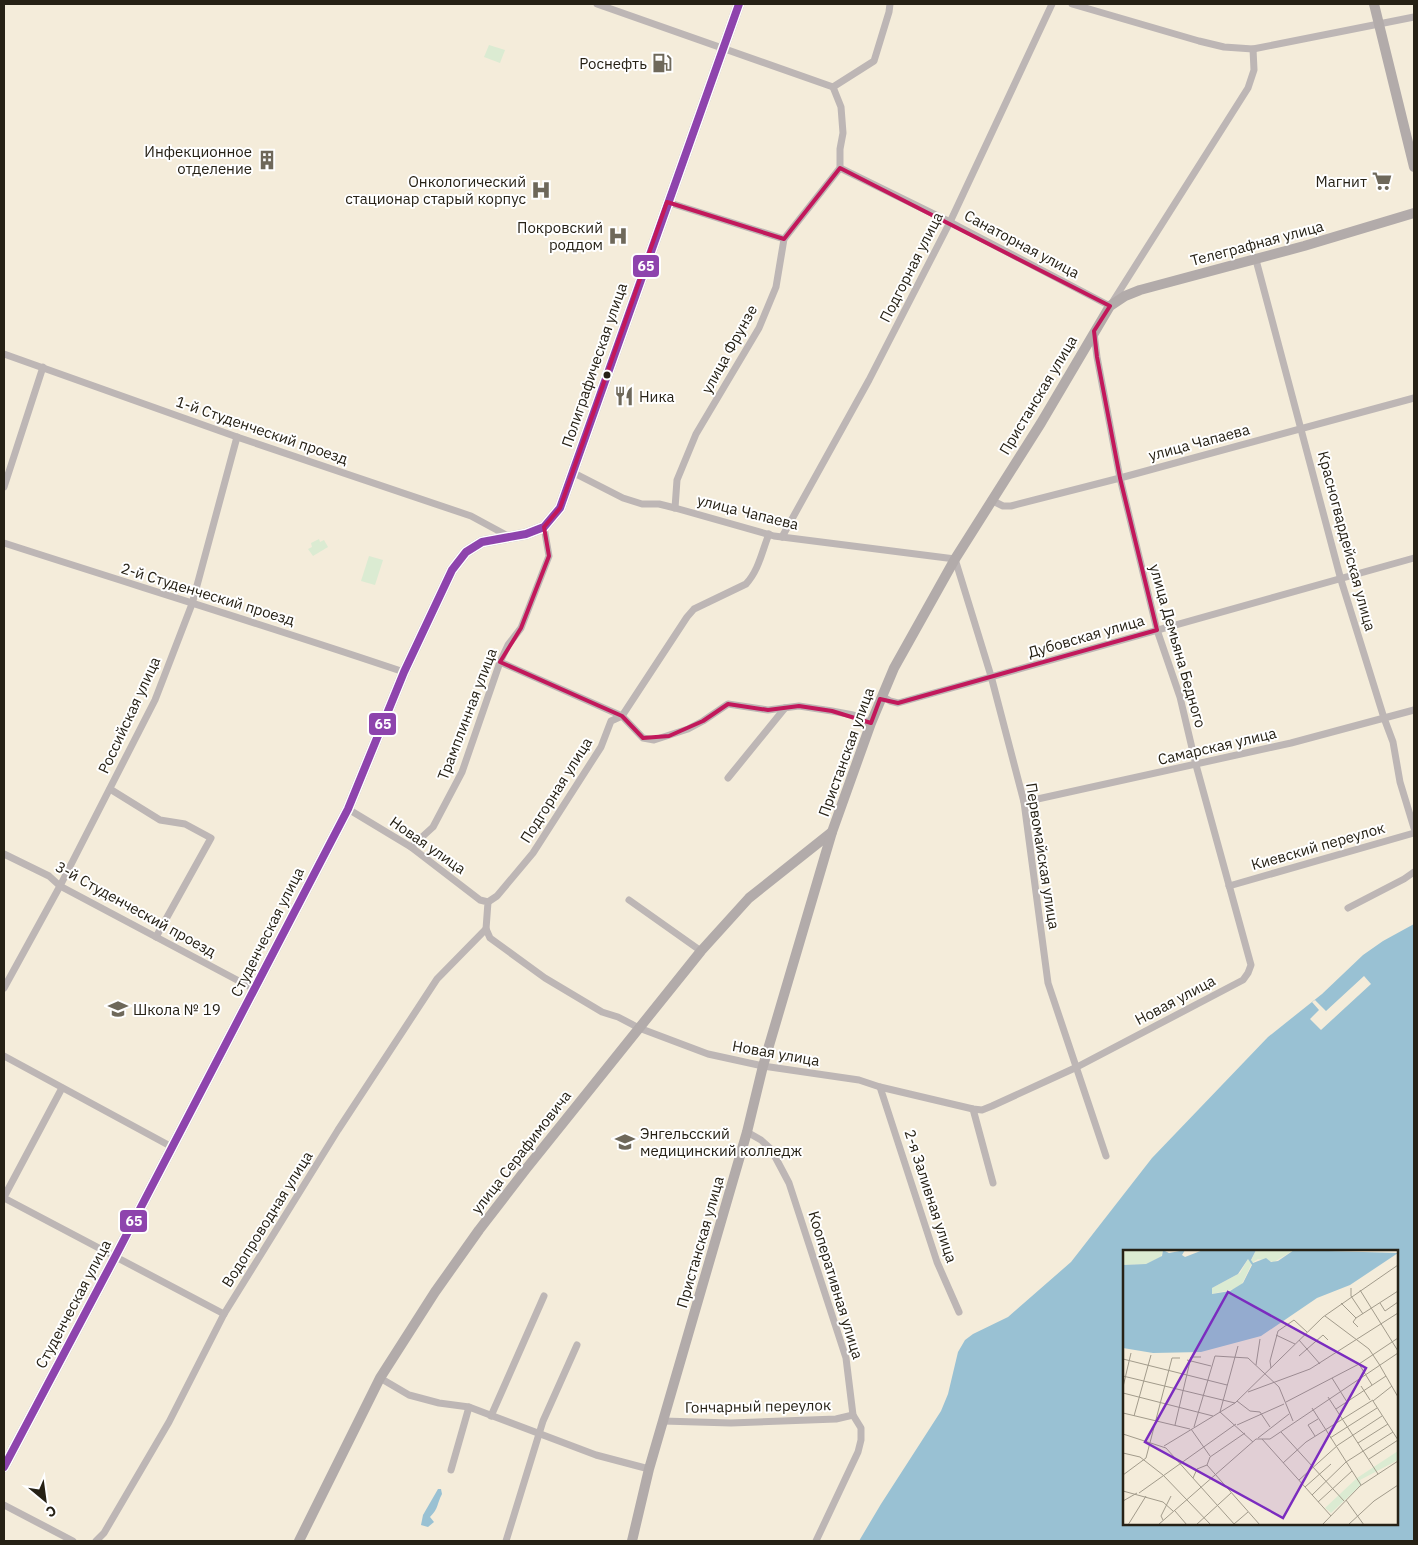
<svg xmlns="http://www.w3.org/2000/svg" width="1418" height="1545" font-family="'IBM Plex Sans',sans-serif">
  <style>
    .green { fill: #dbebd2 }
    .water { fill: #99c1d3; fill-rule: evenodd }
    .pier { fill: #f4ecda }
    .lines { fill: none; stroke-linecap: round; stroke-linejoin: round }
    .street { stroke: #bdb6b5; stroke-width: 7 }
    .secondary { stroke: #b2abaa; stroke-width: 10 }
    .primary { stroke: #b6aeaa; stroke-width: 11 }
    .bus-1-casing { stroke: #fff; stroke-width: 11 }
    .bus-1 { stroke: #8e44ad; stroke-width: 8 }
    .marked { fill: none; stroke: #c2185b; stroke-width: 4; stroke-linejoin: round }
    .bus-dot { fill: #262115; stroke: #fff; stroke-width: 2 }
    .labels { text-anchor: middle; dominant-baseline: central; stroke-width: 4; stroke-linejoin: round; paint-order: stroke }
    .poi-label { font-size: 15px; fill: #262115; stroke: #fff; text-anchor: end }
    .street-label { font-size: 15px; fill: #262115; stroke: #fff }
    .inset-road { fill: none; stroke: #a29b8b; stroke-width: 1 }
    .view { fill: #7b2cbf; fill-opacity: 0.15; stroke: #7b2cbf; stroke-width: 2.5 }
    .inset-edge { fill: none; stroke: #262115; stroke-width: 2.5 }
    .line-badge { stroke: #fff; stroke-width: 2 }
    .badge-label { font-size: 14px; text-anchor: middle; font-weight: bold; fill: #fff }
  </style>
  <rect width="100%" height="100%" fill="#f4ecda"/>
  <g class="green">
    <path d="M489 45 505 50 500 63 484 57Z"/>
    <path d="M319 539 320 542 324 540 328 547 313 556 308 549 312 547 311 543Z"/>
    <path d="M369 556 383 560 375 585 361 581Z"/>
  </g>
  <g class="water">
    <path d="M1414 924V1541H859L881 1504 941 1411 948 1394 958 1352 965 1340 973 1334 1008 1317 1071 1262 1152 1158 1268 1037 1322 994 1363 955 1383 941ZM1124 1251H1397V1524H1124Z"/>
    <path d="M438 1489H441L442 1494C437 1503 439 1508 430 1517L434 1522 428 1527 421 1525 423 1515Z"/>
  </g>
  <path class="pier" d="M1364 976 1371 984 1321 1030 1310 1019 1319 1010 1312 1002 1315 1000 1326 1011Z"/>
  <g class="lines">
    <g class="street">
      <path d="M597 4 833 87"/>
      <path d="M1072 4 1199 41 1224 47 1253 49 1414 17"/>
      <path d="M840 168 950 222 1110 306 1248 88 1254 70 1253 49"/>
      <path d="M667 202 784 239"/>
      <path d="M1256 260 1341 580 1384 718 1393 742 1400 782 1414 828"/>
      <path d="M4 354 237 437 471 516 508 536"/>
      <path d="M572 472 623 498 642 504H659L675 508 774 536 955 559 991 676 1024 802 1048 983 1106 1156"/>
      <path d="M4 487 43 367"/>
      <path d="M991 500 1003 506H1011L1120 478 1414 398"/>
      <path d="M675 508 677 480 696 434 759 328 776 287 784 239 840 168V149L843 133 841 107 833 87 874 61 889 12 890 4"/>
      <path d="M782 537 869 380 950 222 1052 4"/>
      <path d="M4 543C137 586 271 627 404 672"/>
      <path d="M500 662 622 716 643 738 654 740 688 729 703 721 728 704 768 710 799 706 832 711 853 715 871 723"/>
      <path d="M882 696 890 701 898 703 1414 558"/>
      <path d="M728 778 785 708"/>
      <path d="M110 789 160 820 185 824 211 838 156 937"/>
      <path d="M1024 802 1291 743 1414 710"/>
      <path d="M348 809 411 847 480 900 488 902 486 929 490 938 545 978 602 1012 618 1017 639 1028 708 1054 763 1066 859 1080 880 1087 973 1109 982 1110 992 1106 1077 1067 1243 980 1248 973 1251 965 1196 765 1180 697 1157 630 1120 478 1097 357 1094 333"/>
      <path d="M411 847 433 827 462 772 500 662 508 645 521 628 549 556 544 527"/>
      <path d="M4 854 49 876 60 886 254 989"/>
      <path d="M1229 886 1414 833"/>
      <path d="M629 900 701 951"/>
      <path d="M488 902 497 896 533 853 601 747 611 721 622 716 687 617 694 609 746 584C759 570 762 551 769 534"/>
      <path d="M1348 908 1404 879 1414 872"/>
      <path d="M4 988 60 886 155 700 192 604 237 437"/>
      <path d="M4 1056 172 1147"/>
      <path d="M880 1087 937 1262 959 1312"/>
      <path d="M973 1109 993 1183"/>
      <path d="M747 1132 761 1140 771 1149 789 1183 846 1358 853 1415 861 1428V1440L858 1452 816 1541"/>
      <path d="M4 1197 62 1088"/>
      <path d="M4 1198 224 1314"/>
      <path d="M380 1378 409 1395 439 1403 469 1407 596 1455 649 1469"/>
      <path d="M491 1416 544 1296"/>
      <path d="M663 1421 731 1423 836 1419 853 1415"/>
      <path d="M451 1470 469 1407"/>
      <path d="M4 1505 73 1541"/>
      <path d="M96 1541 104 1533 169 1422 224 1314 338 1130 437 979 486 929"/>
      <path d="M506 1541 543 1421 577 1345"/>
    </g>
    <g class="secondary">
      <path d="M1374 4 1414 167"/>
      <path d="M299 1541 380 1378 435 1292 479 1230 526 1169 701 951 749 898 832 832"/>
      <path d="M632 1541 649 1469 747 1132 763 1066 832 832 871 723 894 668 955 559 1041 423 1110 306 1125 296 1140 290 1304 246 1414 213"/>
    </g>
    <path class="primary" d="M4 1467 115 1257 348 809 404 672 452 570 466 552 482 542 526 534 544 527 560 508 739 4"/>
    <defs>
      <path id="bus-1" d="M4 1467 115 1257 348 809 404 672 452 570 466 552 482 542 526 534 544 527 560 508 739 4"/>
    </defs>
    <use href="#bus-1" class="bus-1-casing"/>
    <use href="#bus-1" class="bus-1"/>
  </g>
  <path class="marked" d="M840 168 1110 306 1094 331 1097 357 1120 478 1157 630 898 703 880 699 871 723 832 711 799 706 768 710 728 704 703 721 669 736 643 738 622 716 500 662 521 628 549 556 544 527 560 508 667 202 784 239Z"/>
  <defs>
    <symbol id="fuel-bare" viewBox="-9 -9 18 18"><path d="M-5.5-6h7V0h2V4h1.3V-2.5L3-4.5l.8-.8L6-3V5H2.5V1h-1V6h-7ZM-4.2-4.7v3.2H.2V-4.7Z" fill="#6e685a" stroke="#fff" stroke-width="2.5" paint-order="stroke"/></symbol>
    <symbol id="building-bare" viewBox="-9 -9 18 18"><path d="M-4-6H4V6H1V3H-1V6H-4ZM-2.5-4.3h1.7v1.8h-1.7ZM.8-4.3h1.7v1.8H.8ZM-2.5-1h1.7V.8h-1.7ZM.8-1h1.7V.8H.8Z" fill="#6e685a" stroke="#fff" stroke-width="2.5" paint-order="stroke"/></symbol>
    <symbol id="supermarket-bare" viewBox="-9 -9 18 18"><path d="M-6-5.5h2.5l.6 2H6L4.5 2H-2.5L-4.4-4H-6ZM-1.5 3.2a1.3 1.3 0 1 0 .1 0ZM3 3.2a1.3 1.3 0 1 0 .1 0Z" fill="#6e685a" stroke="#fff" stroke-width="2.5" paint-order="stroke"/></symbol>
    <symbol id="hospital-bare" viewBox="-9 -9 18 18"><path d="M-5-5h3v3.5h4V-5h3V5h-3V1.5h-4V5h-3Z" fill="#6e685a" stroke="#fff" stroke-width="2.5" paint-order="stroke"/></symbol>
    <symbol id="restaurant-bare" viewBox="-9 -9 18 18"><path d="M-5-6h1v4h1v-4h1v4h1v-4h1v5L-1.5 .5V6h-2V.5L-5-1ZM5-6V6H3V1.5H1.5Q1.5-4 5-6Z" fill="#6e685a" stroke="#fff" stroke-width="2.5" paint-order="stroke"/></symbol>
    <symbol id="school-bare" viewBox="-9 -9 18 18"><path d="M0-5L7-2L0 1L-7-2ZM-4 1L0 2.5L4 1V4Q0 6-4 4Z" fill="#6e685a" stroke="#fff" stroke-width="2.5" paint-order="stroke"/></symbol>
    <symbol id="university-bare" viewBox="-9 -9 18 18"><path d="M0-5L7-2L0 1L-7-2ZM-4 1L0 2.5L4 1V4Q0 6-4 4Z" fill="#6e685a" stroke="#fff" stroke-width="2.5" paint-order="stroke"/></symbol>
  </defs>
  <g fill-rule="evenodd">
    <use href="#fuel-bare" x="648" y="49" width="28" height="28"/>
    <use href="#building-bare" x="253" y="146" width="28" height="28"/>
    <use href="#supermarket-bare" x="1368" y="167" width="28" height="28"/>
    <use href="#hospital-bare" x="527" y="176" width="28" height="28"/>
    <use href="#hospital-bare" x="604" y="222" width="28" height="28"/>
    <use href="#restaurant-bare" x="610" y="382" width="28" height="28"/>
    <use href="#school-bare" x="104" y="995" width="28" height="28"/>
    <use href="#university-bare" x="611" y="1128" width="28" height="28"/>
  </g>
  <circle class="bus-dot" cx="607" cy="375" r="4.5"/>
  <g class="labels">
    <g class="poi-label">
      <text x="647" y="63">Роснефть</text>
      <text x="252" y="151">Инфекционное<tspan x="252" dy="17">отделение</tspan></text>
      <text x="526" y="181">Онкологический<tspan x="526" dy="17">стационар старый корпус</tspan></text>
      <text x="1367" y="181">Магнит</text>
      <text x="603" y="227">Покровский<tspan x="603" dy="17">роддом</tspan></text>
      <text x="639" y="396" text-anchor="start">Ника</text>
      <text x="133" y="1009" text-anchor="start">Школа № 19</text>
      <text x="640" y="1133" text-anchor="start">Энгельсский<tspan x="640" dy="17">медицинский колледж</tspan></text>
    </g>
    <g class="street-label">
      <text transform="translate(1257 243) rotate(-15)">Телеграфная улица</text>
      <text transform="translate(1022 244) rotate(28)">Санаторная улица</text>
      <text transform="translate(911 267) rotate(-63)">Подгорная улица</text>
      <text transform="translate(729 349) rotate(-61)">улица Фрунзе</text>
      <text transform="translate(594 365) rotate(-71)">Полиграфическая улица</text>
      <text transform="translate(1038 395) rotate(-59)">Пристанская улица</text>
      <text transform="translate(262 430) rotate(19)">1-й Студенческий проезд</text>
      <text transform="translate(1199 442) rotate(-15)">улица Чапаева</text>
      <text transform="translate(748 512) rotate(14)">улица Чапаева</text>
      <text transform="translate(1347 541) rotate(75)">Красногвардейская улица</text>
      <text transform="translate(208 594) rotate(17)">2-й Студенческий проезд</text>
      <text transform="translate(1086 636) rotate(-16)">Дубовская улица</text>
      <text transform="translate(1178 646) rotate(74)">улица Демьяна Бедного</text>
      <text transform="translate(467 714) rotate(-69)">Трамплинная улица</text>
      <text transform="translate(129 715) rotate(-65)">Российская улица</text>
      <text transform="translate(1217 746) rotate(-13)">Самарская улица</text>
      <text transform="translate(846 752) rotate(-70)">Пристанская улица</text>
      <text transform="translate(556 790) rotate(-58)">Подгорная улица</text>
      <text transform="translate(428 845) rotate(35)">Новая улица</text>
      <text transform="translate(1318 846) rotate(-16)">Киевский переулок</text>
      <text transform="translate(1043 856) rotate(81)">Первомайская улица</text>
      <text transform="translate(136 909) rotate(29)">3-й Студенческий проезд</text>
      <text transform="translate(267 932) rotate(-63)">Студенческая улица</text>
      <text transform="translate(1175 1000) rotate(-28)">Новая улица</text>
      <text transform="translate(776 1053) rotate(10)">Новая улица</text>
      <text transform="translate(521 1152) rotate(-52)">улица Серафимовича</text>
      <text transform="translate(931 1196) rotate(72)">2-я Заливная улица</text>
      <text transform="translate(267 1219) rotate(-58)">Водопроводная улица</text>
      <text transform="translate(700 1242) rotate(-74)">Пристанская улица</text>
      <text transform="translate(836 1285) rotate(73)">Кооперативная улица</text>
      <text transform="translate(73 1304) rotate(-62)">Студенческая улица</text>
      <text transform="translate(758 1406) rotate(-1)">Гончарный переулок</text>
    </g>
  </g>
  <g transform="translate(1123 1250)">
    <rect width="275" height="275" fill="#f4ecda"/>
    <path d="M6 0H40L38 7 23 14 0 15V3ZM133 0H171L151 12 135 9 129 13 119 34 111 39 89 44V38L117 23 125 9 128 11ZM275 201V210L237 230 238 235 208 263 202 258 234 228Z" fill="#dbebd2"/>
    <path d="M40 0 46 3 62 0 59 5 62 7 80 0H133L128 10 130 13 143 8 148 12 155 11 171 0 275 3 227 35 194 48 138 86 78 102 30 103 0 98V15L23 14 39 6ZM125 9 129 15 120 33 107 41 89 44V38L115 24Z" fill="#99c1d3" fill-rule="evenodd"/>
    <path class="inset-road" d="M228 38V46L240 64M237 40 275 101M218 53 233 68M257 53 262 61 275 52M202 66 246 99 256 114M235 77 230 72 233 68 275 41M153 85 172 94M176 90 197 114M115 96 97 162 130 192M176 106 200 85 205 90M0 109 104 135M64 110 88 116M236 114 249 135M256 114 275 147M133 115 137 89M148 118 147 111 155 81 171 70 184 82M0 126 112 153M209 128 224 152M238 136 247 150M269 136 250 151 275 190M0 137 8 103M125 142 187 119 275 63M0 143 90 166M205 147 255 224M114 151 127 161 137 162 147 177M163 152 236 114 275 88M189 158 238 235M213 159 263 126M0 163 67 179M11 166 28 105M52 175 68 107H78M114 175 161 154M71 177 92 106 125 108 156 137 170 171M68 179 87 206M158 182 221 251M0 184 43 198 112 275M192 186 185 175 195 169M135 188 166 164M207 188 254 158M139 189 208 266M235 193 265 174M41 196 112 153 200 67 275 15M0 203 17 207 40 225 88 275M246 209 275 190M160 213 183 192 250 150M84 215 137 275M0 225 23 208 49 108H57M70 228 74 219 84 215 87 207 122 183M176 230 215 195 259 166M182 237 208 214M0 241 40 252 50 261M16 243 113 174M189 245 223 212 270 182M223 250 241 275M0 251 14 243M195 252 229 221M52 261 64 275M40 270 38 266 48 246M111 274 125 262M5 275 23 246M35 275 133 189H147L275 103M73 275 108 243M199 275 237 236 275 211M225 275 251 251 275 235"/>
    <path class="view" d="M105 42 243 118 160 268 22 192Z"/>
    <rect width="275" height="275" class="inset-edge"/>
  </g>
  <g class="line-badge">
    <rect x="632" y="254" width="28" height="24" rx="5" fill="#8e44ad"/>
    <rect x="368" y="712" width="29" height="24" rx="5" fill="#8e44ad"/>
    <rect x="119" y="1209" width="29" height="24" rx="5" fill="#8e44ad"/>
  </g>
  <g class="badge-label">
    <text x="646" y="271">65</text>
    <text x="383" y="729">65</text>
    <text x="134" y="1226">65</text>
  </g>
  <rect width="1418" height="1545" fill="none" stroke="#262115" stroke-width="10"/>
  <g transform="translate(45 1500) rotate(151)" stroke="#ffffff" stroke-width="4" paint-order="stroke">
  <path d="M0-4L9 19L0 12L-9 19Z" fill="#262115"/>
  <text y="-8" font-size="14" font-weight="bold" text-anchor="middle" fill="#262115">С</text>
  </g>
</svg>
